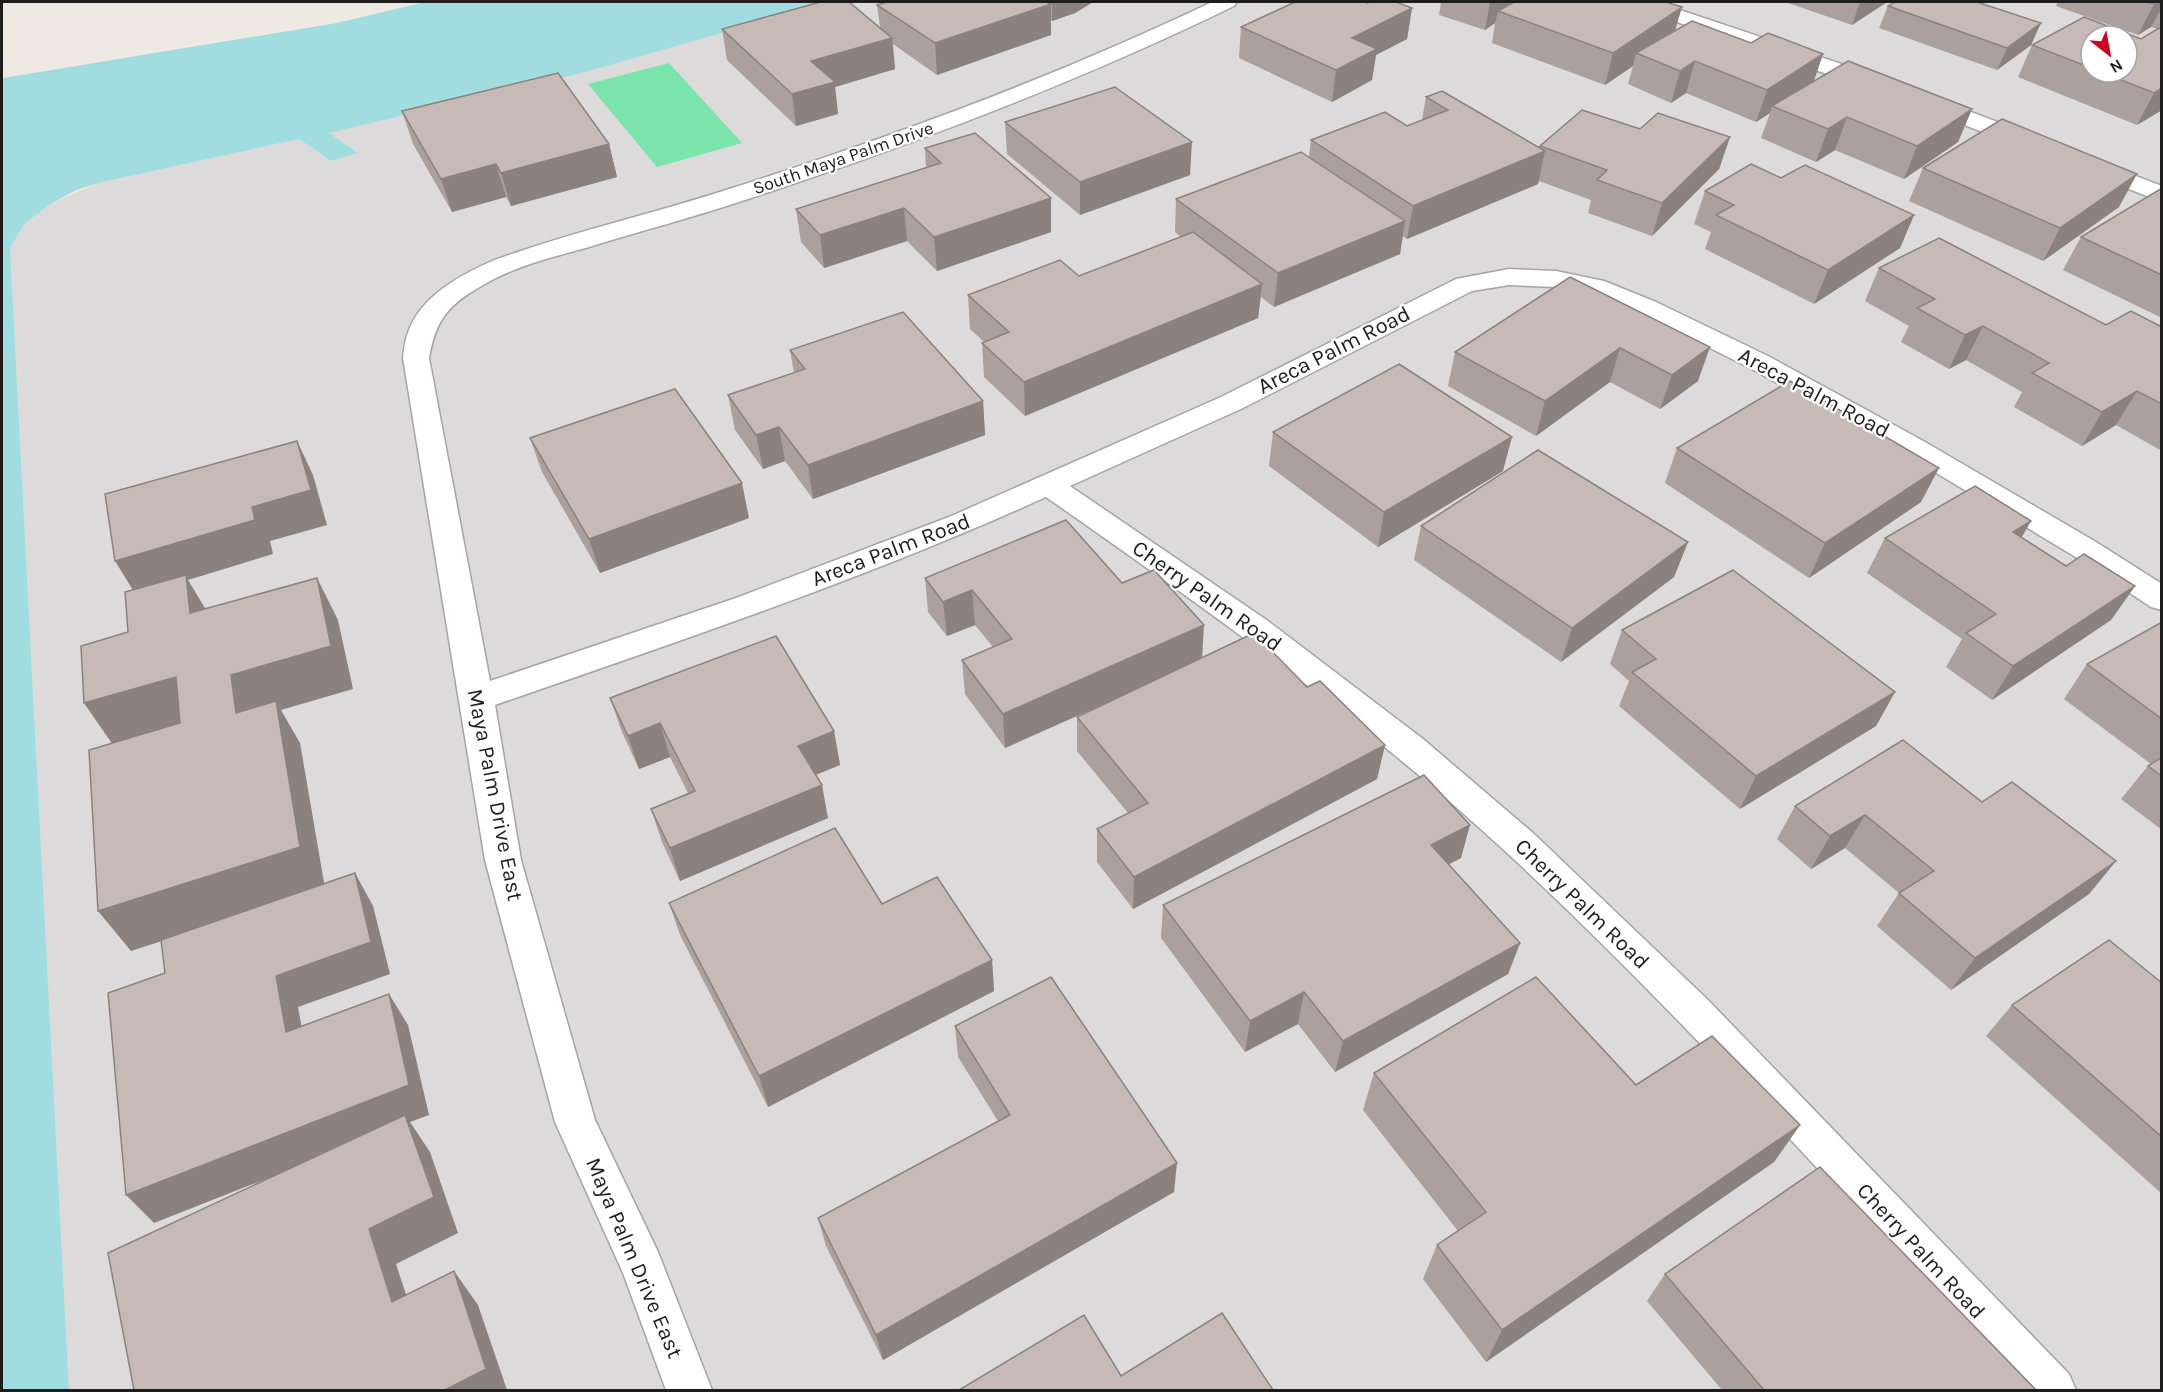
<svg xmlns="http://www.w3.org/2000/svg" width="2163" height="1392" font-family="Karla,sans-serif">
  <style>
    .residential { fill: #dcdada; fill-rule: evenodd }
    .pitch { fill: #7be4aa }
    .water { fill: #a0dce0 }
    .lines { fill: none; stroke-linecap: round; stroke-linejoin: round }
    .minor-casing { stroke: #a4a4a4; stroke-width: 3 }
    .minor { fill: #fff; fill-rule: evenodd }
    .wall { fill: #aba09d; fill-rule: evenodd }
    .shaded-wall { fill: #8b827f }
    .building { fill: #c7bab6; stroke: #8b827f; stroke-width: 1.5 }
    .labels { text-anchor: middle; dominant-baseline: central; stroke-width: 4.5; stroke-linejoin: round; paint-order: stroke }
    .far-street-label { font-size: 18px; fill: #1d1d1d; stroke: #fff }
    .street-label { font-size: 22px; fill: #1d1d1d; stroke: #fff }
  </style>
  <rect width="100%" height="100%" fill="#efe9e3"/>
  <path class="residential" d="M831 2H2161V1390H69L10 248 25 223 51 204 98 183 299 139 331 161 357 153 328 133 582 73ZM2091 36H2127V72H2091Z"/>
  <path class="pitch" d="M669 63 742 143 657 167 588 84Z"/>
  <path class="water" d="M425 2H831L582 73 329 133 358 153 331 161 299 139 98 183 76 190 51 204 25 223 10 248 69 1390H2V65L3 78 337 23Z"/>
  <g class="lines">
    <defs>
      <g id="minor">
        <path d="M1212 2H1237L1234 6C1076 83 912 145 745 200 694 217 641 231 589 247 553 257 515 266 483 285 448 305 436 319 429 358L490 681 736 598 949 517 1221 397 1456 279 1509 269 1556 271 1604 281 1656 302 1768 356 1925 442 2096 542 2162 584V610L2151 607 2074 556 1905 454 1750 368 1638 312 1597 295 1556 287 1509 285 1472 291 1241 409 1070 486 1268 621 1423 739 1532 832 1708 1000 2069 1374 2076 1390H2022C1853 1209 1687 1019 1505 851 1362 719 1205 608 1046 497 867 578 680 641 495 705L521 860 595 1120 658 1252 712 1390H666L623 1273 555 1122 485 860 403 358C404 349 405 339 409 330 422 296 460 275 492 261 568 233 649 215 726 190 892 137 1055 77 1212 2Z"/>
        <path d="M1628 2H1656L1886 79 1889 84 1886 89H1870L1631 6Z"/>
        <path d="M1926 95 2040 138 2043 143 2040 148H2024L1918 107 1915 102 1918 97Z"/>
        <path d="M2091 159 2162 186V202L2083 171 2079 166 2083 161Z"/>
      </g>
    </defs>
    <use href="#minor" class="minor-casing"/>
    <use href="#minor" class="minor"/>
  </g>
  <g class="wall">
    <path d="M887 2H1093L1075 13 1052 21 1051 20V35L937 75 893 44 895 69 835 87 838 114 796 126 727 60 722 29 880 27 877 5Z"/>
    <path d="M1437 2H1666L1675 30 1823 54 1814 81 1972 109 1958 142 1904 179 1835 150 1816 162 1761 138 1770 113 1756 122 1686 93 1671 103 1628 84 1633 66 1605 85 1492 43 1495 23 1485 30 1439 15 1441 3Z"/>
    <path d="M1785 2H1887L1852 25Z"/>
    <path d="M2058 2H2162V110L2137 125 2018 77 2032 45 2084 17 2141 39 2158 29 2151 27 2138 35 2056 6ZM2091 36H2127V72H2091Z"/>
    <path d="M1367 3 1412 8 1407 39 1376 55 1372 80 1332 102 1239 58 1241 27Z"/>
    <path d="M1984 4 2031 45 1997 70 1879 28 1888 6Z"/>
    <path d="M1426 97 1539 148 1540 146 1640 129 1730 137 1719 169 1652 236 1588 213 1591 200 1539 181 1538 184 1407 239 1403 236 1400 254 1274 307 1261 297 1258 318 1025 416 984 377 982 343 984 342 970 329 968 295 1079 276 1181 237 1175 232 1176 199 1309 157 1311 140 1407 126 1422 120Z"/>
    <path d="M402 111 609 144 617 177 511 206 506 197 452 212 413 144Z"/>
    <path d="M1005 122 1190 175 1080 215 1007 154Z"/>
    <path d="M925 148 1051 198V232L937 271 907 241 824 268 801 242 796 209 926 168Z"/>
    <path d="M1923 168 2119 207 2043 261 1909 201Z"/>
    <path d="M2162 188V318L2063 270 2081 237Z"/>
    <path d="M1705 191 1914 215 1900 248 1814 304 1705 249 1711 232 1694 224Z"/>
    <path d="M1879 268 2106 325 2162 327V451L2116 425 2082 446 2014 407 2022 392 1966 360 1949 369 1901 342 1909 326 1865 301Z"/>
    <path d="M1570 277 1698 381 1660 409 1610 382 1536 436 1448 386 1455 352Z"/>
    <path d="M790 350 983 401 985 435 813 499 785 461 763 469 735 430 728 395 794 373Z"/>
    <path d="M1273 432 1503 471 1378 547 1269 466Z"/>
    <path d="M530 438 749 518 600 573 542 472Z"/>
    <path d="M1677 448 1921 502 1809 578 1665 483Z"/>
    <path d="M1421 526 1688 542 1674 577 1561 662 1414 560Z"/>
    <path d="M1885 538H2021L2066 566 2135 586 2111 620 1992 700 1946 667 1962 639 1867 573Z"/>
    <path d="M925 578 1122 583 1202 658 1307 687 1385 745 1377 779 1133 909 1097 862V829L1128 813 1077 751V717L1122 696 1005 748 965 694 962 660 993 647 975 625 947 636 928 612Z"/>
    <path d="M2162 622V830L2121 799 2148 766 2151 764 2064 699 2087 664Z"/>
    <path d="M1622 630 1895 692 1876 726 1740 809 1619 706 1629 681 1610 664Z"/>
    <path d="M610 698 834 731 840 765 816 775 828 818 680 881 662 842 651 809 688 793 670 757 639 769 622 732Z"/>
    <path d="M1982 802 2116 861 2089 894 1951 990 1877 926 1899 893 1845 848 1811 869 1777 839 1795 806Z"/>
    <path d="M1461 858 1449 864 1520 943 1508 974 1335 1072 1298 1024 1245 1052 1161 938 1163 905Z"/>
    <path d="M669 903 882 904 992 960 994 991 768 1107 680 935Z"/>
    <path d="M2162 983V1194L1986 1036 2012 1005Z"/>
    <path d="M955 1026 1174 1192 883 1360 826 1246 818 1218 998 1121 958 1057Z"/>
    <path d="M1374 1073 1636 1085 1800 1125 1774 1162 1486 1362 1423 1279 1437 1245 1458 1231 1363 1110Z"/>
    <path d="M1665 1274 2036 1390H1722L1647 1301Z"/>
  </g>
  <g class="shaded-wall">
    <path d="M1052 2H1093L1075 13 1052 21Z"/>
    <path d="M1490 2H1526L1498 11 1495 23 1485 30Z"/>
    <path d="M1860 2H1887L1852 25Z"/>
    <path d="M2158 2H2162V7L2151 27 2138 35 2154 4Z"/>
    <path d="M1051 4V35L937 75 935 43Z"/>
    <path d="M1682 7 1673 38 1636 53 1633 66 1605 85 1613 53Z"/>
    <path d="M1412 8 1407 39 1376 55 1372 80 1332 102 1336 70 1352 38Z"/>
    <path d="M2041 23 2031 45 1997 70 2007 48Z"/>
    <path d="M892 38 895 69 835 87 838 114 796 126 792 94 811 61Z"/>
    <path d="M1823 54 1812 86 1772 106 1770 113 1756 122 1767 90Z"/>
    <path d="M1695 61 1686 93 1671 103 1680 71Z"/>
    <path d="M2162 88V110L2137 125 2154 93Z"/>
    <path d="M1972 109 1958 142 1904 179 1917 146Z"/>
    <path d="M1847 117 1835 150 1816 162 1828 129Z"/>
    <path d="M1730 137 1719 169 1652 236 1662 203Z"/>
    <path d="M1192 142 1190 175 1080 215V182Z"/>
    <path d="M609 144 617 177 511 206 501 173Z"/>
    <path d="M1545 151 1538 184 1407 239 1413 206Z"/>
    <path d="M496 164 506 197 452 212 441 179Z"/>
    <path d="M2137 174 2119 207 2043 261 2060 228Z"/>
    <path d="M1051 198V232L937 271 934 237Z"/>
    <path d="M904 208 907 241 824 268 820 235Z"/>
    <path d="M1914 215 1900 248 1814 304 1828 270Z"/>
    <path d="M1405 221 1400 254 1274 307 1278 273Z"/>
    <path d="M1262 284 1258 318 1025 416 1024 382Z"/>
    <path d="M1983 326 1966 360 1949 369 1965 335Z"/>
    <path d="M1710 347 1698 381 1660 409 1672 375Z"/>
    <path d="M1620 348 1610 382 1536 436 1545 401Z"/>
    <path d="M2137 391 2116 425 2082 446 2102 412Z"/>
    <path d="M983 401 985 435 813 499 808 465Z"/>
    <path d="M779 427 785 461 763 469 756 435Z"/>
    <path d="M1512 437 1503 471 1378 547 1384 512Z"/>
    <path d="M297 441 313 475 327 525 270 541 273 554 188 580 211 618 136 595 115 561 252 507Z"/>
    <path d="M1939 468 1921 502 1809 578 1825 543Z"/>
    <path d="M742 483 749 518 600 573 589 539Z"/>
    <path d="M2031 521 2011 556 2013 532Z"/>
    <path d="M1688 542 1674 577 1561 662 1572 628Z"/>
    <path d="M317 578 338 620 353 689 281 710 300 743 325 888 131 951 98 911 236 713 231 675Z"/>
    <path d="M2135 586 2111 620 1992 700 2013 666Z"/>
    <path d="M972 590 975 625 947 636 943 602Z"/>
    <path d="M1204 625 1202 660 1005 748 1003 714Z"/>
    <path d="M176 677 202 719 113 745 84 703Z"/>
    <path d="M1895 692 1876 726 1740 809 1756 776Z"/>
    <path d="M660 723 670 757 639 769 628 736Z"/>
    <path d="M834 731 840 765 805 779 798 746Z"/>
    <path d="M1385 745 1377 779 1133 909 1134 877Z"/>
    <path d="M822 785 828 818 680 881 670 848Z"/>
    <path d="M1865 815 1845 848 1811 869 1830 836Z"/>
    <path d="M1470 825 1461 858 1422 878 1431 845Z"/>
    <path d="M2116 861 2089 894 1951 990 1975 958Z"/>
    <path d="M355 873 373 906 390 974 298 1007 308 1062 286 1032 276 976Z"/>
    <path d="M1520 943 1508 974 1335 1072 1343 1041Z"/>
    <path d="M992 960 994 991 768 1107 759 1076Z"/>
    <path d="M1304 992 1298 1024 1245 1052 1250 1021Z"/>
    <path d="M389 994 408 1025 429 1115 410 1122 430 1152 458 1233 396 1264 419 1334 392 1302 369 1229 408 1123 154 1223 126 1195Z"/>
    <path d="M1800 1125 1774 1162 1486 1362 1502 1330Z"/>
    <path d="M1177 1163 1174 1192 883 1360 876 1335Z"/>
    <path d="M454 1271 478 1305 507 1390H445Z"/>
  </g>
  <g class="building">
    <path d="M821 2H849L892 38 811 61 835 82 792 94 722 29Z"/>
    <path d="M887 2H1046L1051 4 935 43 877 5Z"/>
    <path d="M1295 2H1364L1367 3 1370 2H1396L1412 8 1352 38 1377 49 1336 70 1241 27Z"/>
    <path d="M1514 2H1666L1682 7 1613 53 1498 11Z"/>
    <path d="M1895 2H1977L2041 23 2007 48 1888 6Z"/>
    <path d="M2146 2H2158L2154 4Z"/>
    <path d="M2084 17 2141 39 2159 28 2162 29V88L2154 93 2101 72H2127V36H2091V68L2032 45Z"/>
    <path d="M1692 21 1751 43 1768 33 1823 54 1767 90 1695 61 1680 71 1636 53Z"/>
    <path d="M1848 61 1972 109 1917 146 1847 117 1828 129 1772 106Z"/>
    <path d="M558 73 609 144 501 173 496 164 441 179 402 111Z"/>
    <path d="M1115 87 1192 142 1080 182 1005 122Z"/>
    <path d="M1442 91 1545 151 1413 206 1311 140 1385 112 1407 126 1448 110 1426 97Z"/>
    <path d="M1582 110 1640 129 1658 113 1730 137 1662 203 1597 180 1607 170 1540 146Z"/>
    <path d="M2002 119 2137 174 2060 228 1923 168Z"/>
    <path d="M975 133 1051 198 934 237 904 208 820 235 796 209 941 163 925 148Z"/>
    <path d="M1301 152 1405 221 1278 273 1176 199Z"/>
    <path d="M1751 164 1781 178 1805 165 1914 215 1828 270 1716 215 1734 205 1705 191Z"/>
    <path d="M2162 188V275L2081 237Z"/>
    <path d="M1193 232 1262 284 1024 382 982 343 1009 332 968 295 1060 260 1079 276Z"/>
    <path d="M1939 238 2106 325 2131 311 2162 327V404L2137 391 2102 412 2032 373 2049 363 1983 326 1965 335 1917 308 1935 299 1879 268Z"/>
    <path d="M1570 277 1710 347 1672 375 1620 348 1545 401 1455 352Z"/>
    <path d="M903 312 983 401 808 465 779 427 756 435 728 395 805 369 790 350Z"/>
    <path d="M1399 364 1512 437 1384 512 1273 432Z"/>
    <path d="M1790 381 1939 468 1825 543 1677 448Z"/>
    <path d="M675 389 742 483 589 539 530 438Z"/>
    <path d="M297 441 311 490 252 507 255 520 115 561 105 494Z"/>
    <path d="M1538 450 1688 542 1572 628 1421 526Z"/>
    <path d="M1975 486 2031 521 2013 532 2066 566 2084 554 2135 586 2013 666 1966 633 1996 614 1885 538Z"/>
    <path d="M1066 520 1122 583 1154 570 1204 625 1003 714 962 660 1012 639 972 590 943 602 925 578Z"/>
    <path d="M1733 570 1895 692 1756 776 1632 672 1656 659 1622 630Z"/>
    <path d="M186 575 190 613 317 578 331 646 231 675 236 713 276 701 300 847 98 911 89 750 180 723 176 677 84 703 81 646 128 632 125 592Z"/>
    <path d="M2162 622V719L2087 664Z"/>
    <path d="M1254 633 1307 687 1320 681 1385 745 1134 877 1097 829 1148 803 1077 717Z"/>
    <path d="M776 636 834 731 798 746 822 785 670 848 651 809 695 791 660 723 628 736 610 698Z"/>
    <path d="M1903 740 1982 802 2012 782 2116 861 1975 958 1899 893 1934 871 1865 815 1830 836 1795 806Z"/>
    <path d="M2162 757V776L2148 766Z"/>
    <path d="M1424 775 1470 825 1431 845 1520 943 1343 1041 1304 992 1250 1021 1163 905Z"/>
    <path d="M835 828 882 904 937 877 992 960 759 1076 669 903Z"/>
    <path d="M355 873 371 942 276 976 286 1032 389 994 409 1085 126 1195 108 993 165 973 161 940Z"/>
    <path d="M2109 940 2162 983V1137L2012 1005Z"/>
    <path d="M1051 977 1177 1163 876 1335 818 1218 1010 1115 955 1026Z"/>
    <path d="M1536 977 1636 1085 1712 1036 1800 1125 1502 1330 1437 1245 1486 1212 1374 1073Z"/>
    <path d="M405 1115 434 1197 369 1229 392 1302 454 1271 486 1369 445 1390H134L108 1253Z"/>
    <path d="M1820 1167 2036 1390H1764L1665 1274Z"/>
    <path d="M1222 1313 1273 1390H959L1084 1315 1121 1376Z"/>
  </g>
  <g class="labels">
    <g class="far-street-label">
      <text transform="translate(843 158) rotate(-19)">South Maya Palm Drive</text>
    </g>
    <g class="street-label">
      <text transform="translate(1334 350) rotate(-27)">Areca Palm Road</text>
      <text transform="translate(1814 393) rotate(28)">Areca Palm Road</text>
      <text transform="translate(891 550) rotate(-21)">Areca Palm Road</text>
      <text transform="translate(1207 596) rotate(35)">Cherry Palm Road</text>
      <text transform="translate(495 795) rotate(79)">Maya Palm Drive East</text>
      <text transform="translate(1582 904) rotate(44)">Cherry Palm Road</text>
      <text transform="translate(1921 1251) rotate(47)">Cherry Palm Road</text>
      <text transform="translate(634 1258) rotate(67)">Maya Palm Drive East</text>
    </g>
  </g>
  <rect width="2163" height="1392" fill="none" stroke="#1d1d1d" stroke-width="6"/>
  <g transform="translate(2109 54) rotate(149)"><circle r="28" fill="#ffffff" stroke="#a5a5a5" stroke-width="1.5"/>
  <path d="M0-4.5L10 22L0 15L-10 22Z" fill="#cb0022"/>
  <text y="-9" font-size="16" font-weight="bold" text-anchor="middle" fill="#1d1d1d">N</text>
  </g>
</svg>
